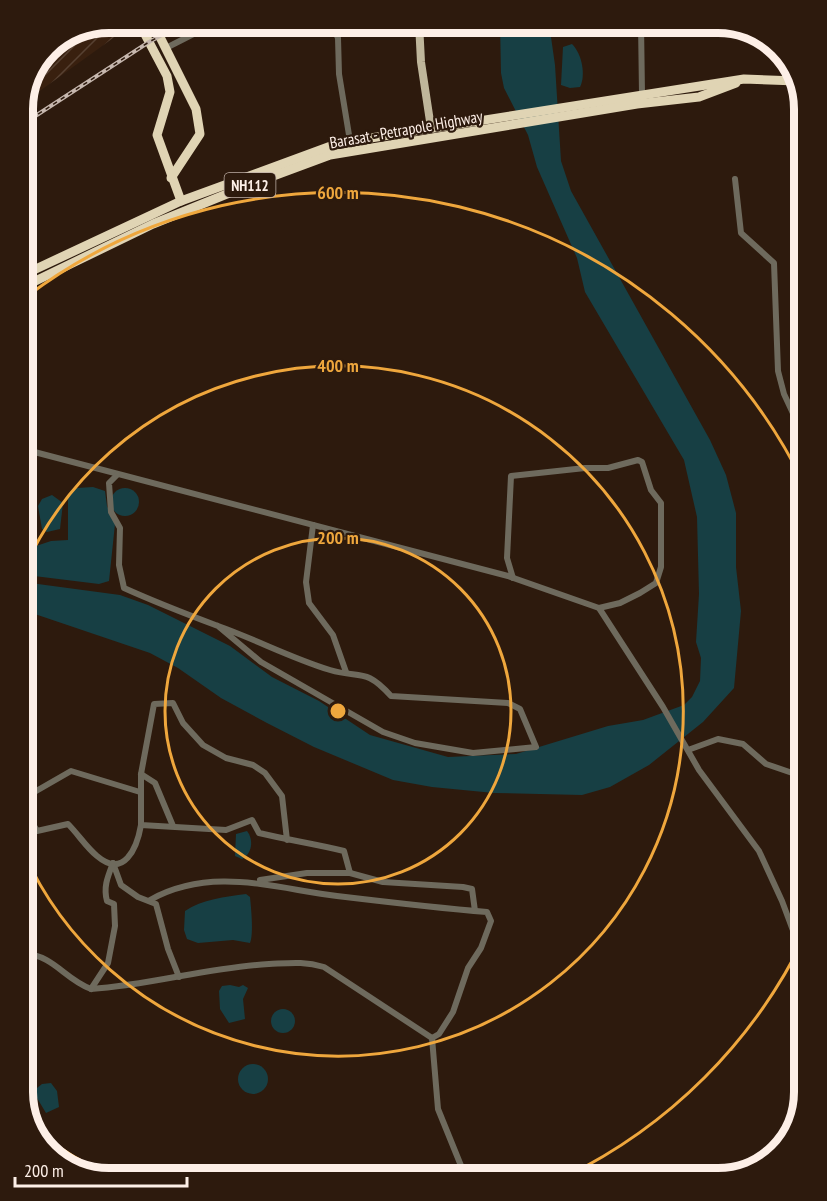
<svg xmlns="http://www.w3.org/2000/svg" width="827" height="1201" font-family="'PT Sans Narrow',sans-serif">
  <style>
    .industrial { fill: url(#industrial-furrows) }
    .water { fill: #173f44 }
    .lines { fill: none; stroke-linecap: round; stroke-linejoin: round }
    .minor { stroke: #6e6a5d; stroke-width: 6 }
    .major { stroke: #bfb69b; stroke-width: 8 }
    .highway { stroke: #e0d4b4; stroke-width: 9 }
    .rail-casing { stroke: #c6b7ae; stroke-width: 4 }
    .rail { stroke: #2d1a0d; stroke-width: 1.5; stroke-dasharray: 4.5; stroke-linecap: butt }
    .ring { fill: none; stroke: #efa73d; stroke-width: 3 }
    .labels { text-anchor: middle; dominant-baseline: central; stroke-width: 4.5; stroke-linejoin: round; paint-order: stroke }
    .shield { fill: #2d1a0d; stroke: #bfafa6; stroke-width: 1.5 }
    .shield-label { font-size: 15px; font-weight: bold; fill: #fdefe7 }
    .street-label { font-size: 16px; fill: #fdefe7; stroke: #2d1a0d }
    .rim { fill: none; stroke: #fdefe7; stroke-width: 8 }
    .centre { fill: #efa73d; stroke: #2d1a0d; stroke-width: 3 }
    .ring-label { font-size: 18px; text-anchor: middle; font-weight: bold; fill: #efa73d; stroke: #2d1a0d; stroke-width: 4.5; stroke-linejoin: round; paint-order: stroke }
  </style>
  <defs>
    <pattern id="industrial-furrows" width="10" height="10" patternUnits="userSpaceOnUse" patternTransform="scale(1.5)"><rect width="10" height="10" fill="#39200f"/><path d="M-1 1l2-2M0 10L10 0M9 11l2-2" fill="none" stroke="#574132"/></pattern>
  </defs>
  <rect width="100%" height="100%" fill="#2d1a0d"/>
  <path class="industrial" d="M109 23H134L23 103 52 44Z"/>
  <g class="water">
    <path d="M500 23H549L555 65 561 161 571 191 710 440 726 475 736 513V567L741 611 734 688 703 722 649 765 610 787 582 795 494 793 432 787 393 780 314 747 267 723 221 698 178 668 150 653 23 610V582L120 595 148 605 230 646 272 677 319 701 370 735 448 757 516 754 608 726 643 720 684 705 692 697 700 681 701 658 696 642 699 594 697 517 684 460 585 292 577 258 537 167 528 135 504 88 501 73Z"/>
    <path d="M572 44C582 54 586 75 580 87L570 88 561 85 563 47Z"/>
    <path d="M93 487 105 491 107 506 115 524 109 581 99 584 34 576C28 566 28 558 33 547L51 541 68 540V495L77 488Z"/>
    <circle cx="125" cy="502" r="14"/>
    <path d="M52 495 63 503 60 529 47 532 42 529 38 506 42 499Z"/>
    <path d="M247 831C254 840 252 854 242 859L235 856 236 834Z"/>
    <path d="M246 894 250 897C251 907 254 935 250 943L233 940 198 943 187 939 184 930 185 911C202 899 225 897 246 894Z"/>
    <path d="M230 985 239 987 243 985 248 988 243 999 245 1019 229 1023 220 1009 219 991 222 986Z"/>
    <circle cx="283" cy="1021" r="12"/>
    <circle cx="253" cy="1079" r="15"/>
    <path d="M51 1083 57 1091 59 1107 46 1113 37 1098V1088L42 1084Z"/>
  </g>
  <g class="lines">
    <g class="minor">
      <path d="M245 23 250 34 279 31 307 23 333 28 338 38 339 74 350 141"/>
      <path d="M641 23 642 94"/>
      <path d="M166 48 215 23"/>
      <path d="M735 179 741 233 774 263 778 371 784 394 804 437"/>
      <path d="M23 449 508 576 599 608 663 707 699 770 759 851 782 901 804 960"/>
      <path d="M117 475 109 483 111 512 120 528 119 565 124 588C155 602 186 614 218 626 255 639 291 658 330 670 360 679 365 667 391 696L508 703 520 709 536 747 473 753 415 743 383 732 261 662 218 626"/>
      <path d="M313 525 306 582 309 603 333 635 346 672"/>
      <path d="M513 578 507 558 511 476 585 468H608L638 460 642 462 651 490 661 503V567L656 583 640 593 620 603 599 608"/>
      <path d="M804 674C788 656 799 638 803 619L797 606 800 585 797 529 804 526"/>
      <path d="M688 750 718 739 743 744 766 764 804 777"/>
      <path d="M141 774 155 783 173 826"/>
      <path d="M23 807 37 831 68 824C78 834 86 847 97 856 124 879 137 848 141 825"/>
      <path d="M24 808V798L71 771 140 792"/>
      <path d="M287 840 282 796 265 773 253 765 226 758 203 745 183 723 173 703 154 704 141 774V825L226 830 252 820 259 833C288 840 316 844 344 851L350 873"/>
      <path d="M113 863 121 885 138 897 156 904 168 949 179 977"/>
      <path d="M260 880 307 873H350L383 882 463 887 472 889 475 911"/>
      <path d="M150 900C211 866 273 888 337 896 387 902 437 908 487 912L491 921 481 948 468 968 453 1012 439 1034 432 1038"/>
      <path d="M23 953C55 956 64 979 91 989 152 985 209 967 269 964 290 963 304 961 324 967L432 1038 438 1109 466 1178"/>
      <path d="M91 989 108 963 115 926 114 904 107 901C103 887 108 876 113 863"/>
    </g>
    <path class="major" d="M419 23 421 62 431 128"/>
    <g class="highway">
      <path d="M139 23 167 76 170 92 157 135 181 201"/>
      <path d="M153 23 196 109 200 134 171 178"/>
      <path d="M23 275 181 201 339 143 744 79 797 81"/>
      <path d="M23 287 153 224 249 185 330 155 637 104 699 97 736 83"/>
    </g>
    <defs>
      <path id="rail" d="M23 124 149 42 184 23"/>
    </defs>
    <use href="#rail" class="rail-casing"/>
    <use href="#rail" class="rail"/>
  </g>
  <g class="ring">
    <circle cx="338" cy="711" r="173"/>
    <path d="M23 571A345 345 0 1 1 23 851"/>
    <path d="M804 938A518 518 0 0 1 565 1177M111 1177A518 518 0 0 1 34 1130M26 297A518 518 0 0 1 804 484"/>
  </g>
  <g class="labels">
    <rect class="shield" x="224.5" y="173" width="51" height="24" rx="4.5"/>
    <g class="shield-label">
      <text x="250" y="185">NH112</text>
    </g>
    <g class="street-label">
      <text transform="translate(406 129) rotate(-10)">Barasat - Petrapole Highway</text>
    </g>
  </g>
  <path d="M0 0H827V1201H0ZM109 33H718A76 76 0 0 1 794 109V1092A76 76 0 0 1 718 1168H109A76 76 0 0 1 33 1092V109A76 76 0 0 1 109 33Z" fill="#2d1a0d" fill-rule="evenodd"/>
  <path class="rim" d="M109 33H718A76 76 0 0 1 794 109V1092A76 76 0 0 1 718 1168H109A76 76 0 0 1 33 1092V109A76 76 0 0 1 109 33Z"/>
  <circle cx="338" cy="711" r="9" class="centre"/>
  <g class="ring-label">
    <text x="338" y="199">600 m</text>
    <text x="338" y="372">400 m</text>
    <text x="338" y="544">200 m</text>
  </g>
  <path d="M15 1177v9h172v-9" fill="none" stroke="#fdefe7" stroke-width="3"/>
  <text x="24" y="1177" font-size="18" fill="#fdefe7" stroke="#2d1a0d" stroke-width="4.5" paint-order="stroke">200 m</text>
</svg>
